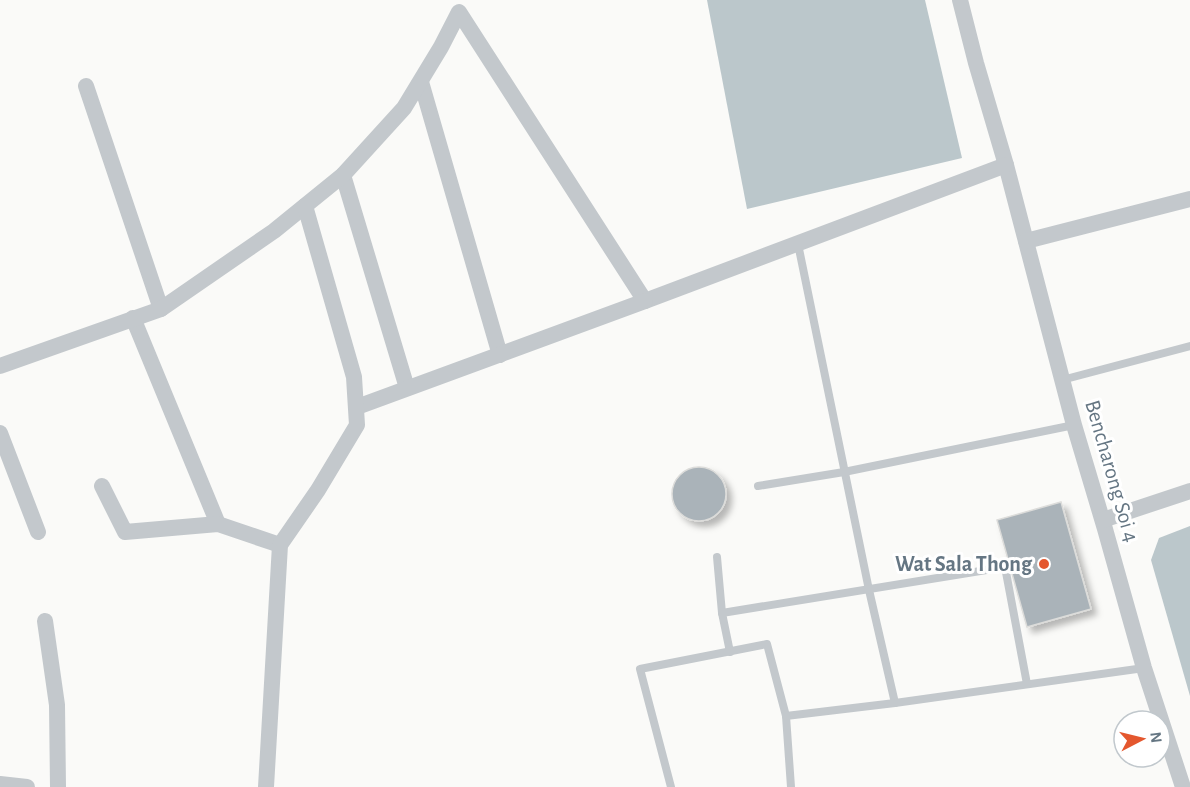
<svg xmlns="http://www.w3.org/2000/svg" width="1190" height="787" font-family="'Alegreya Sans',sans-serif">
  <style>
    .water { fill: #bbc7cb }
    .building { fill: #aab3b9; stroke: #dcdcda; stroke-width: 1.5; filter: url(#shadow) }
    .lines { fill: none; stroke-linecap: round; stroke-linejoin: round }
    .service { stroke: #c3c8cc; stroke-width: 8 }
    .minor { stroke: #c3c8cc; stroke-width: 16 }
    .poi-dot { fill: #e4572e; stroke: #fff; stroke-width: 2 }
    .labels { text-anchor: middle; dominant-baseline: central; stroke-width: 6; stroke-linejoin: round; paint-order: stroke }
    .street-label { font-size: 22px; fill: #657683; stroke: #fff }
    .poi-label { font-size: 22px; font-weight: bold; fill: #657683; stroke: #fff; text-anchor: end }
  </style>
  <defs>
    <filter id="shadow"><feDropShadow dx="5.5" dy="5.5" stdDeviation="3" flood-color="#0004"/></filter>
  </defs>
  <rect width="100%" height="100%" fill="#fafaf8"/>
  <g class="water">
    <path d="M707 0H925L962 158 747 209Z"/>
    <path d="M1190 526V696L1151 560 1159 538Z"/>
  </g>
  <g class="building">
    <circle cx="699" cy="494" r="27"/>
    <path d="M1061 502 1091 609 1027 627 997 520Z"/>
  </g>
  <g class="lines">
    <g class="service">
      <path d="M798 244 869 590 895 703"/>
      <path d="M1062 380 1190 346"/>
      <path d="M758 486 844 472 1074 425"/>
      <path d="M717 557 722 613 730 652"/>
      <path d="M722 613 1005 567 1027 684"/>
      <path d="M786 716 895 703 1144 668"/>
      <path d="M671 787 640 669 767 644 786 716 791 787"/>
    </g>
    <g class="minor">
      <path d="M960 0 976 63 1006 165 1074 425 1105 529 1144 668 1183 787"/>
      <path d="M421 82 500 355"/>
      <path d="M86 86 161 309"/>
      <path d="M343 175 407 388"/>
      <path d="M1026 241 1190 199"/>
      <path d="M133 318 218 524"/>
      <path d="M0 366 161 309 274 231 343 175 404 108 441 47 459 12 645 301 1006 165"/>
      <path d="M357 407 645 301"/>
      <path d="M0 433 38 532"/>
      <path d="M102 486 125 532 218 524 280 545"/>
      <path d="M1103 520 1190 491"/>
      <path d="M45 621 57 705 58 787"/>
      <path d="M0 784 27 787"/>
      <path d="M266 787 280 545 318 490 357 425 354 377 305 206"/>
    </g>
  </g>
  <circle class="poi-dot" cx="1044" cy="564" r="6"/>
  <g class="labels">
    <g class="street-label">
      <text transform="translate(1112 471) rotate(74)">Bencharong Soi 4</text>
    </g>
    <g class="poi-label">
      <text x="1032" y="564">Wat Sala Thong</text>
    </g>
  </g>
  <g transform="translate(1142 739) rotate(83)"><circle r="28" fill="#ffffff" stroke="#c1c8cd" stroke-width="1.5"/>
  <path d="M0-4.5L10 22L0 15L-10 22Z" fill="#e4572e"/>
  <text y="-9" font-size="16" font-weight="bold" text-anchor="middle" fill="#657683">N</text>
  </g>
</svg>
